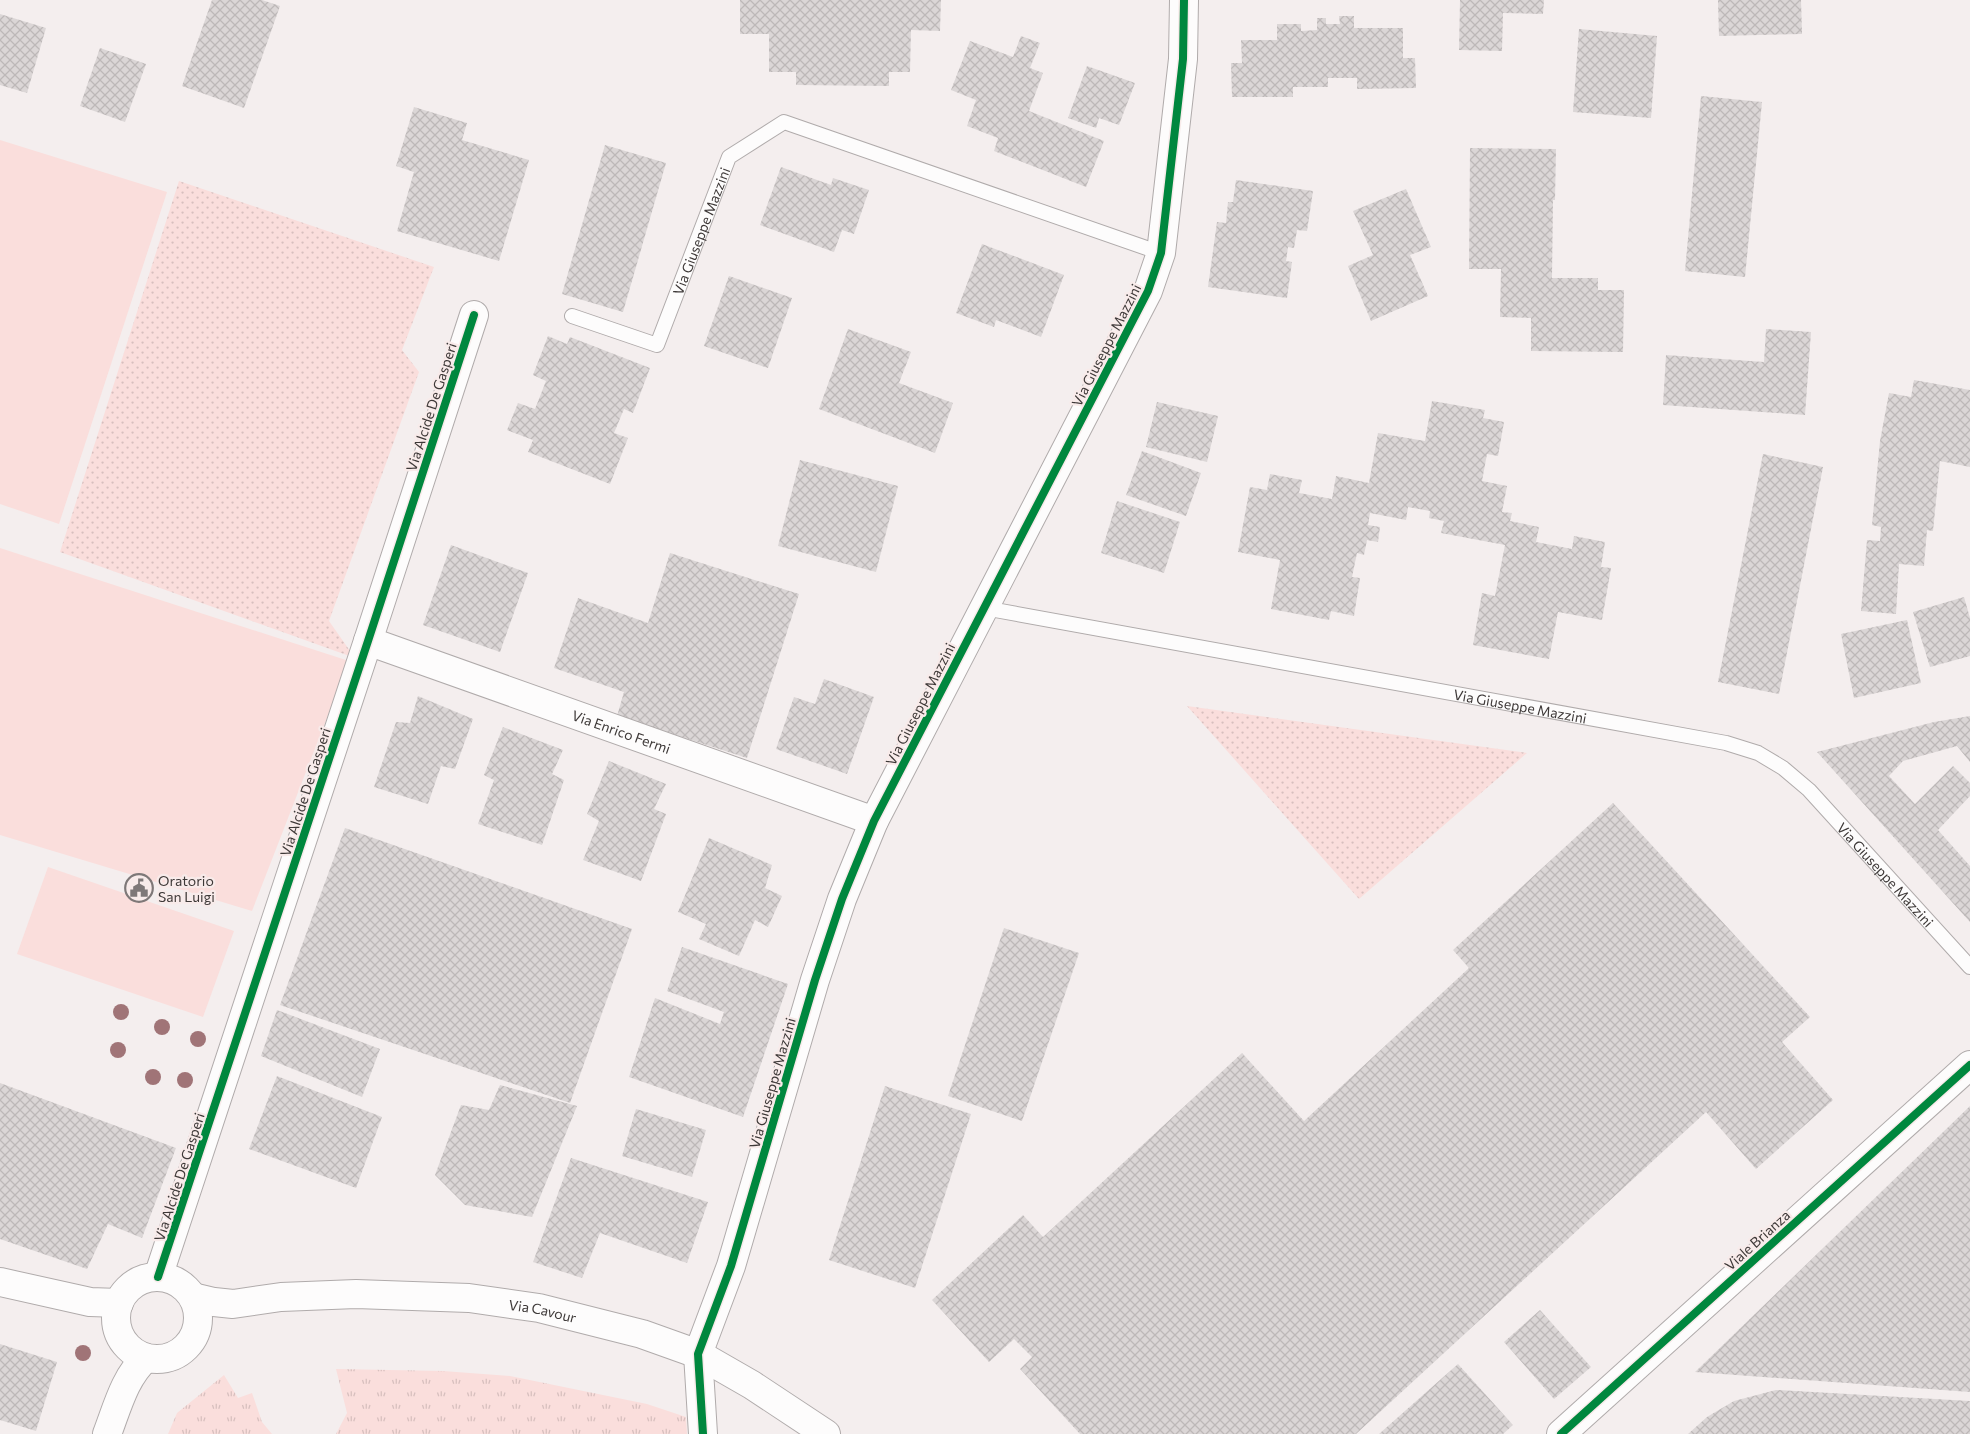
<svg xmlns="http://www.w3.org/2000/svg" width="1970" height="1434" font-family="Commissioner,sans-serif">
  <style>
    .grass { fill: url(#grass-dots) }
    .park { fill: url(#park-tufts) }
    .pitch { fill: #fadedc }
    .building { fill: url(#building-cross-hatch) }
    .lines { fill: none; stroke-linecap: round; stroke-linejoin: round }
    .service-casing { stroke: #b0abab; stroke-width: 16 }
    .minor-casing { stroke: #b0abab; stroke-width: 30 }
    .service { stroke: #fdfcfc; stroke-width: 14 }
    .minor { stroke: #fdfcfc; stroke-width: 28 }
    .cycleway-casing { stroke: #f8ebea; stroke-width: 11 }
    .cycleway { stroke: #00873e; stroke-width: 8 }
    .tree { fill: #a07477 }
    .labels { text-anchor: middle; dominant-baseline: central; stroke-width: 4.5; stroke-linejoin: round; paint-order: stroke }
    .street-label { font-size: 14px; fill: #3e3938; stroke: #f8ebea }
    .poi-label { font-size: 14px; fill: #3e3938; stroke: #f8ebea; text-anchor: start }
  </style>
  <defs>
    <pattern id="grass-dots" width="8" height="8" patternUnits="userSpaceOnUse" patternTransform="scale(1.25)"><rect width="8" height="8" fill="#fadedc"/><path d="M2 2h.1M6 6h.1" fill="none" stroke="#d7bfbe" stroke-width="1.8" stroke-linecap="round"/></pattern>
    <pattern id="park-tufts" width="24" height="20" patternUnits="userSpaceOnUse" patternTransform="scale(1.25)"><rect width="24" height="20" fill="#fadedc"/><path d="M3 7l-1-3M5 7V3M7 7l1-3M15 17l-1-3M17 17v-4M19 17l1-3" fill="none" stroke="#d7bfbe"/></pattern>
    <pattern id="building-cross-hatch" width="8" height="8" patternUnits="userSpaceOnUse" patternTransform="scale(1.25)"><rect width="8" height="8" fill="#dbd6d6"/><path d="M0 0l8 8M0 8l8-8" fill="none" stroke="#bdb8b8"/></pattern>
  </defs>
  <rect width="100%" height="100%" fill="#f4eeee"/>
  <g class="grass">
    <path d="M179 181 434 267 402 350 419 372 329 621 355 658 60 552Z"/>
    <path d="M1187 706 1527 753 1359 899Z"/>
  </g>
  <g class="park">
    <path d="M336 1369 443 1371 510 1376 647 1404 686 1417 687 1434H336L347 1413Z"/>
    <path d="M224 1375 238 1398 252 1393 262 1422 272 1434H168L177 1413Z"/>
  </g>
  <g class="pitch">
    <path d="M0 140 167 192 59 524 0 504Z"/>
    <path d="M0 548 349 661 252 911 0 835Z"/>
    <path d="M48 867 234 931 203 1017 17 954Z"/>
  </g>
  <g class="building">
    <path d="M212 0H262L280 6 244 108 182 86Z"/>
    <path d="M740 0H941L940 31 911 30 910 72H889V86L796 85V72H769V34H740Z"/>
    <path d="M1460 0H1544L1543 14 1503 13 1502 51 1459 50Z"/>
    <path d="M1718 0H1801L1802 34 1719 36Z"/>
    <path d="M0 14 46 28 27 93 0 85Z"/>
    <path d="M1339 16H1354V28H1403V58H1415L1416 88 1357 89V78H1328V87H1293V97H1232L1231 63H1242L1241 40H1277V24H1301V31L1317 30V18H1326V24H1340Z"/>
    <path d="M1579 29 1657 36 1651 118 1573 112Z"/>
    <path d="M1021 36 1040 43 1030 68 1043 73 1029 111 1104 141 1086 187 994 151 998 138 967 126 976 100 951 90 970 41 1013 57Z"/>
    <path d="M100 48 146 64 125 122 80 106Z"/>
    <path d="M1087 66 1135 83 1119 125 1099 118 1096 128 1068 118Z"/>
    <path d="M1701 96 1762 102 1745 277 1685 271Z"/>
    <path d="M414 107 467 123 462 140 529 160 499 261 397 231 414 172 396 166Z"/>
    <path d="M605 145 666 163 623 312 562 294Z"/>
    <path d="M1470 148 1556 149 1555 200H1553L1552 278H1598V290H1624L1623 352 1531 351V318L1500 317 1501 269H1469Z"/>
    <path d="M781 167 831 185 833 178 869 190 854 234 842 230 834 252 760 225Z"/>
    <path d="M1236 180 1313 191 1307 231 1297 230 1294 248 1288 247 1286 261 1292 262 1287 298 1208 287 1217 222 1226 223 1228 202H1233Z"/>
    <path d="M1406 189 1431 247 1410 255 1428 296 1371 321 1348 266 1373 255 1353 211Z"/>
    <path d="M982 244 1064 275 1041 337 996 320 994 327 956 313Z"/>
    <path d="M729 276 792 298 768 368 704 346Z"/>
    <path d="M848 329 911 352 899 383 953 403 935 453 819 409Z"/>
    <path d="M1766 329 1811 332 1805 415 1663 405 1666 355 1764 362Z"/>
    <path d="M548 336 567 344 570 337 650 368 633 413 624 409 614 433 628 438 610 484 528 452 533 440 507 430 518 403 535 409 546 381 533 375Z"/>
    <path d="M1914 380 1970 390V467L1940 461 1933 531 1927 530 1924 566 1899 564 1896 614 1861 611 1867 540 1880 541 1881 527 1872 525 1880 441 1889 393 1911 397Z"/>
    <path d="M1432 401 1485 410 1483 418 1504 422 1498 456 1487 454 1482 481 1507 486 1502 512 1512 513 1510 521 1539 527 1536 542 1572 549 1574 536 1605 542 1601 567 1611 568 1602 620 1558 612 1549 659 1473 645 1482 593 1495 596 1505 545 1441 533 1444 521 1429 518 1430 511 1408 507 1406 520 1370 513 1368 525 1380 527 1378 542 1367 540 1364 555 1357 553 1352 577 1360 578 1354 616 1331 611 1329 620 1271 609 1280 560 1238 552 1250 487 1267 490 1270 474 1302 480 1299 493 1332 499 1336 476 1369 483 1378 433 1425 441Z"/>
    <path d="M1157 402 1218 416 1207 462 1146 447Z"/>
    <path d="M1142 451 1201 473 1186 516 1126 495Z"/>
    <path d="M1763 454 1823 467 1779 694 1718 682Z"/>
    <path d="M800 460 898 486 876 572 778 546Z"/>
    <path d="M1117 501 1180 522 1164 573 1101 553Z"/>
    <path d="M451 545 528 573 500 652 423 625Z"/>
    <path d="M670 553 799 594 747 758 617 716 624 692 554 668 578 598 648 623Z"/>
    <path d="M1964 597 1970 618V656L1930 667 1913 612Z"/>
    <path d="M1907 620 1921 683 1854 698 1841 634Z"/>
    <path d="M824 679 874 697 847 774 776 749 794 697 815 704Z"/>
    <path d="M418 696 473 719 455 769 441 766 428 804 374 787 396 722 410 723Z"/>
    <path d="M1970 716V762L1957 746 1903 761 1889 776 1915 804 1953 766 1970 783V796L1938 830 1970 866V922L1817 752 1934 722Z"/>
    <path d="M503 727 563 750 552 774 564 780 542 845 478 824 494 780 484 775Z"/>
    <path d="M609 761 666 784 654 809 666 814 641 881 583 860 599 821 587 814Z"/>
    <path d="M1613 803 1810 1017 1782 1042 1833 1100 1756 1169 1706 1112 1356 1434H1080L1020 1369 1032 1357 1014 1339 989 1362 932 1300 1023 1215 1043 1237 1242 1053 1304 1121 1469 968 1453 950Z"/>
    <path d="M345 828 632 929 570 1103 280 1005Z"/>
    <path d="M709 838 772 865 765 888 782 896 768 927 755 920 739 956 699 939 706 924 678 912Z"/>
    <path d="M1004 928 1079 953 1022 1121 948 1096Z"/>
    <path d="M682 947 788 984 743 1117 629 1077 655 998 720 1024 724 1012 667 991Z"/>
    <path d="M277 1010 380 1049 362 1097 261 1056Z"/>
    <path d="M277 1076 382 1117 356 1188 249 1149Z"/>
    <path d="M0 1083 176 1148 142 1238 108 1224 87 1269 0 1239Z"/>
    <path d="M500 1085 577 1106 532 1217 465 1205 435 1175 461 1105 489 1110Z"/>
    <path d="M885 1086 971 1114 915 1288 829 1260Z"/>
    <path d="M1970 1106V1392L1695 1372Z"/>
    <path d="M636 1109 706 1130 692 1177 622 1156Z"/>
    <path d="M571 1158 708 1202 687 1263 600 1233 582 1278 533 1262Z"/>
    <path d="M1540 1310 1591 1367 1554 1399 1504 1342Z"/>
    <path d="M0 1344 57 1362 36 1431 0 1420Z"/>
    <path d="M1458 1364 1513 1425 1503 1434H1379Z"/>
    <path d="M1776 1390 1970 1401V1434H1688L1707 1417 1734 1401Z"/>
  </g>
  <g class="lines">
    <defs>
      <g id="service">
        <path id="s1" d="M572 316 657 345 729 157 784 122 1161 253"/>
        <path id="s2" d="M984 608 1726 743 1758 753 1783 768 1809 790 1970 967"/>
      </g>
      <g id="minor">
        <path id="s3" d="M368 641 874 821"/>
        <circle cx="157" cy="1318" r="41"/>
        <path d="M158 1277 368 641 474 315"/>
        <path d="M0 1282 90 1302 119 1303"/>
        <path id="s4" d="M193 1297 214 1302 233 1304 281 1297 356 1294 469 1298 539 1308 642 1334 698 1354 752 1385 826 1434"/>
        <path d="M107 1434C117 1408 125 1376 146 1358"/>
        <path d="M703 1434 698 1354 731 1266 815 980 842 899 874 821 1148 291 1161 253 1183 59 1184 0"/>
        <path d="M1561 1434 1970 1065"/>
      </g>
    </defs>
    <use href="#service" class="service-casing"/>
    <use href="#minor" class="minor-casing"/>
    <use href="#service" class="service"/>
    <use href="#minor" class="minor"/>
    <defs>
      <g id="cycleway">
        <path d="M158 1277 368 641 474 315"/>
        <path d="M703 1434 698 1354 731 1266 815 980 842 899 874 821 1148 291 1161 253 1183 59 1184 0"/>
        <path d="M1561 1434 1970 1065"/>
      </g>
    </defs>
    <use href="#cycleway" class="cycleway-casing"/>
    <use href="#cycleway" class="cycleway"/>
  </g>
  <g class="tree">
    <circle cx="121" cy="1012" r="8"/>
    <circle cx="162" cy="1027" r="8"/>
    <circle cx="198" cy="1039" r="8"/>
    <circle cx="118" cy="1050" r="8"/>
    <circle cx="153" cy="1077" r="8"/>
    <circle cx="185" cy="1080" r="8"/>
    <circle cx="83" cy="1353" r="8"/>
  </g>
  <defs>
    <symbol id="civic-ring" viewBox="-11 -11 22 22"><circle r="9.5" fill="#f8ebea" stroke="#7e7878" stroke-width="1.5"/><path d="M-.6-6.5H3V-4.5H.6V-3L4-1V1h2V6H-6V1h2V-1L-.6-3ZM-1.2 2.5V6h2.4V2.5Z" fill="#7e7878"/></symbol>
  </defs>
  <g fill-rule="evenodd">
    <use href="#civic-ring" x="123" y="872" width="32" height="32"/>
  </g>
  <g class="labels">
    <g class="street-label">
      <text stroke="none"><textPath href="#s1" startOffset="212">Via Giuseppe Mazzini</textPath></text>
      <text transform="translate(1106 345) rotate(-63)">Via Giuseppe Mazzini</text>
      <text transform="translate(431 407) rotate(-72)">Via Alcide De Gasperi</text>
      <text transform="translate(920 704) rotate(-63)">Via Giuseppe Mazzini</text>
      <text stroke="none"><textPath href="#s2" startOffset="545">Via Giuseppe Mazzini</textPath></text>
      <text stroke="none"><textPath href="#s3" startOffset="269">Via Enrico Fermi</textPath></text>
      <text transform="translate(305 792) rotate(-72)">Via Alcide De Gasperi</text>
      <text stroke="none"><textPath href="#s2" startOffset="965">Via Giuseppe Mazzini</textPath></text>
      <text transform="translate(772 1083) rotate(-74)">Via Giuseppe Mazzini</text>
      <text transform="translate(179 1177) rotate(-72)">Via Alcide De Gasperi</text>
      <text transform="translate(1757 1240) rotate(-42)">Viale Brianza</text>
      <text stroke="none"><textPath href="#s4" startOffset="352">Via Cavour</textPath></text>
    </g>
    <g class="poi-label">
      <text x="158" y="880">Oratorio<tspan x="158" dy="16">San Luigi</tspan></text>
    </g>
  </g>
</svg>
